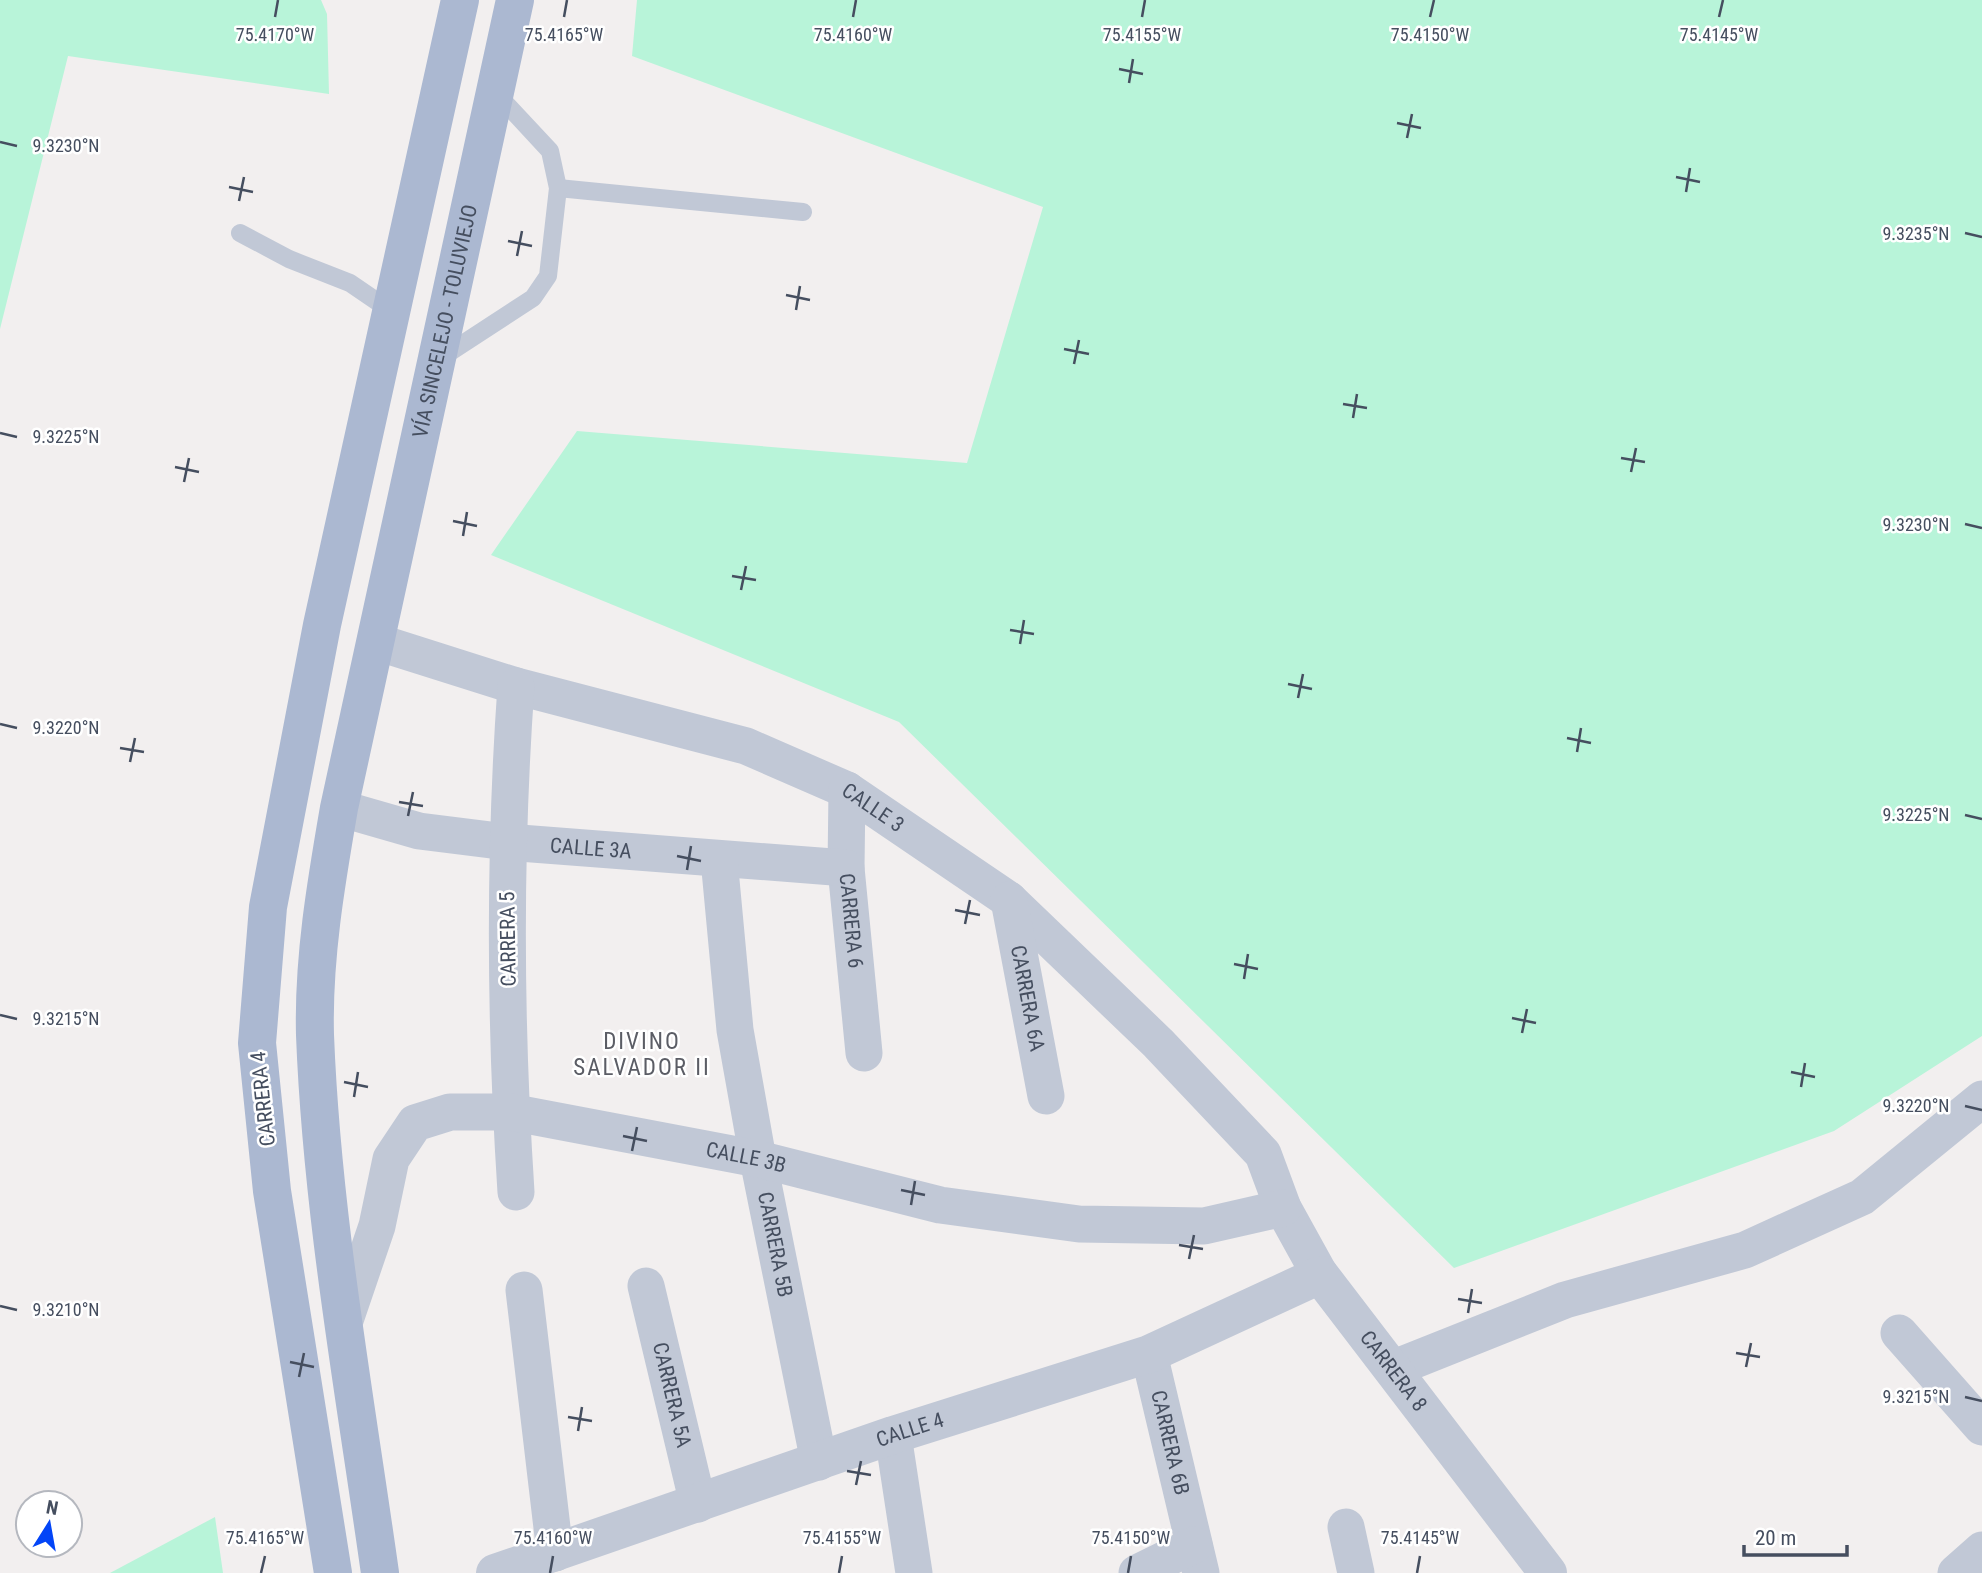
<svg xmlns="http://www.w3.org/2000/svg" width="1982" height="1573" font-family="'Roboto Condensed',sans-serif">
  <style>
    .green { fill: #b8f4d9 }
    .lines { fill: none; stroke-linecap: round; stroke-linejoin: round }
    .service { stroke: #c1c8d6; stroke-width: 18 }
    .minor { stroke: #c1c8d6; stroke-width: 37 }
    .tertiary { stroke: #c1c8d6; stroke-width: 38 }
    .primary { stroke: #abb8d1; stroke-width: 38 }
    .ticks { fill: none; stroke: #454e5f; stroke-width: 2.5 }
    .labels { text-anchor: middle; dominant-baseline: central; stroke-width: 5; stroke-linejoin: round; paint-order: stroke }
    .street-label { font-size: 21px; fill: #454e5f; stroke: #fff }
    .neighbourhood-label { font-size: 23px; letter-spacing: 2px; fill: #5b5d65; stroke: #fff }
    .ticks-label { font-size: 18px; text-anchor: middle; fill: #454e5f; stroke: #fff; stroke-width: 5; stroke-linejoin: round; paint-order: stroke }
  </style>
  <rect width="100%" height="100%" fill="#f2efef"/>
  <g class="green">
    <path d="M0 0H321L327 14 329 94 68 56 0 329Z"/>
    <path d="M637 0H1982V1036L1834 1131 1454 1268 899 722 491 555 577 431 967 463 1043 207 632 56Z"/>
    <path d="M215 1517 223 1573H110Z"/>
  </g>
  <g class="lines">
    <g class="service">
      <path d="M558 188 803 212"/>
      <path d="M240 233 289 259 350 283 391 311"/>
      <path d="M441 358 533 298 548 276 558 188 550 151 496 93"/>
    </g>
    <g class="minor">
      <path id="s1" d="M377 642 516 686 746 746 847 790 1009 900 1158 1043 1263 1154 1283 1208 1320 1275"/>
      <path id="s2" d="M847 790 846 868 864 1053"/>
      <path id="s3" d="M339 808 419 831 507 842 846 868"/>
      <path id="s4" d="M719 859 735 1030 758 1159 819 1462"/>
      <path id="s5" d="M1009 900 1046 1096"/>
      <path d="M516 1192C505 1024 504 854 516 686"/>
      <path id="s6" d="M646 1286 698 1504"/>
      <path d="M524 1290 555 1553"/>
      <path id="s7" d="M345 1320 377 1226 391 1159 415 1123 450 1112H510L758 1159 940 1205 1079 1224 1204 1226 1283 1208"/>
      <path d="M1899 1333 1982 1427"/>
      <path id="s8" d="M1149 1354 1201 1573"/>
      <path d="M1392 1369 1565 1300 1745 1250 1862 1197 1982 1099"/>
      <path d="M893 1435 914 1573"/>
      <path d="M1346 1527 1356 1573"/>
      <path d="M1137 1573 1194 1545"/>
      <path d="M1956 1573 1982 1550"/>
    </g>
    <path class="tertiary" id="s9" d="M495 1573 893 1435 1149 1354 1320 1275 1548 1573"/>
    <g class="primary">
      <path d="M333 1573 272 1191 257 1043 268 907 322 625 460 0"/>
      <path id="s10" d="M380 1573C355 1395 322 1215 315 1035 313 959 326 883 339 808L515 0"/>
    </g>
  </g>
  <path class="ticks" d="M275 17 278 0M564 17 567 0M853 17 856 0M1142 17 1145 0M1430 17 1434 0M1719 17 1723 0M1119 69 1143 74M1129 83 1133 59M1397 123 1421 128M1407 138 1412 114M0 142 17 146M1676 177 1700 182M229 187 253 192M1686 192 1690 168M239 201 244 177M1965 233 1982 237M508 241 532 246M517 256 522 231M786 295 810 300M796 310 800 286M1064 349 1089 354M1074 364 1079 340M1343 404 1367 408M1353 418 1357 394M0 433 17 437M1621 458 1645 462M175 467 199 472M1631 472 1636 448M184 482 189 458M453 521 477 526M1965 524 1982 528M463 536 467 512M732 576 756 580M741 590 746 566M1010 630 1034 634M1020 644 1024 620M1288 684 1312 689M1298 698 1303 674M0 724 17 728M1567 738 1591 743M120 748 144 752M1577 752 1581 728M130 762 135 738M399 802 423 806M1965 815 1982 819M408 816 413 792M677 856 701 861M687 870 691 846M955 910 980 915M965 924 970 900M1234 964 1258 969M1244 979 1248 954M0 1015 17 1019M1512 1018 1536 1023M1522 1033 1527 1009M1791 1072 1815 1077M344 1082 368 1087M1801 1087 1805 1063M354 1097 358 1072M1965 1106 1982 1110M623 1136 647 1141M632 1151 637 1127M901 1190 925 1195M911 1205 915 1181M1179 1245 1203 1249M1189 1259 1194 1235M1458 1299 1482 1303M0 1306 17 1310M1468 1313 1472 1289M1736 1353 1760 1357M290 1362 314 1367M1746 1367 1751 1343M299 1377 304 1353M1965 1397 1982 1401M568 1417 592 1421M578 1431 582 1407M847 1471 871 1475M856 1485 861 1461M261 1573 265 1556M550 1573 553 1556M839 1573 842 1556M1128 1573 1131 1556M1417 1573 1420 1556"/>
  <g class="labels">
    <g class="street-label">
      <text stroke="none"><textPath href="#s10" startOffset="1269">VÍA SINCELEJO - TOLUVIEJO</textPath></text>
      <text stroke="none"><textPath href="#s1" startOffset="525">CALLE 3</textPath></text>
      <text stroke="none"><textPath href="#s3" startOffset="256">CALLE 3A</textPath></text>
      <text stroke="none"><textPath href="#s2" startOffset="131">CARRERA 6</textPath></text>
      <text transform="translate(508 939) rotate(-91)">CARRERA 5</text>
      <text stroke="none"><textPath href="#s5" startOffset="100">CARRERA 6A</textPath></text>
      <text transform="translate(263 1099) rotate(-96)">CARRERA 4</text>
      <text stroke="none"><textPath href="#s7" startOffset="548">CALLE 3B</textPath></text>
      <text stroke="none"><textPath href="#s4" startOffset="390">CARRERA 5B</textPath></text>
      <text stroke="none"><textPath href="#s9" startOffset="999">CARRERA 8</textPath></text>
      <text stroke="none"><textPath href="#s6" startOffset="112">CARRERA 5A</textPath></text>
      <text stroke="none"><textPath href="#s9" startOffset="439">CALLE 4</textPath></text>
      <text stroke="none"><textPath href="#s8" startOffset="91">CARRERA 6B</textPath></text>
    </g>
    <g class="neighbourhood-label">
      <text x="642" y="1041">DIVINO<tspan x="642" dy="26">SALVADOR II</tspan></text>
    </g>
  </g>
  <g class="ticks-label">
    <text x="275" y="41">75.4170°W</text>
    <text x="564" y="41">75.4165°W</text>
    <text x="853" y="41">75.4160°W</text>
    <text x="1142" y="41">75.4155°W</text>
    <text x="1430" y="41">75.4150°W</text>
    <text x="1719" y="41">75.4145°W</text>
    <text x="66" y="152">9.3230°N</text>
    <text x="1916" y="240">9.3235°N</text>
    <text x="66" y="443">9.3225°N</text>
    <text x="1916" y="531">9.3230°N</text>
    <text x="66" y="734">9.3220°N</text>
    <text x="1916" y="821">9.3225°N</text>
    <text x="66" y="1025">9.3215°N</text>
    <text x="1916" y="1112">9.3220°N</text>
    <text x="66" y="1316">9.3210°N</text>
    <text x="1916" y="1403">9.3215°N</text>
    <text x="265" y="1544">75.4165°W</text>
    <text x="553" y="1544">75.4160°W</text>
    <text x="842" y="1544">75.4155°W</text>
    <text x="1131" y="1544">75.4150°W</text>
    <text x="1420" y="1544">75.4145°W</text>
  </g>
  <g transform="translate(49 1524) rotate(11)"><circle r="33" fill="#ffffff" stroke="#b5b8bf" stroke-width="2"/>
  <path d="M0-5L12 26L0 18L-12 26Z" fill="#0345f7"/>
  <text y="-10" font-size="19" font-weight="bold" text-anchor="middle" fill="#454e5f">N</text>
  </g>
  <path d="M1744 1545v10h103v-10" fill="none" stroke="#454e5f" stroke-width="3.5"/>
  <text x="1755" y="1545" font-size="21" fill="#454e5f" stroke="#ffffff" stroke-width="5" paint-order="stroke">20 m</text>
</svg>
